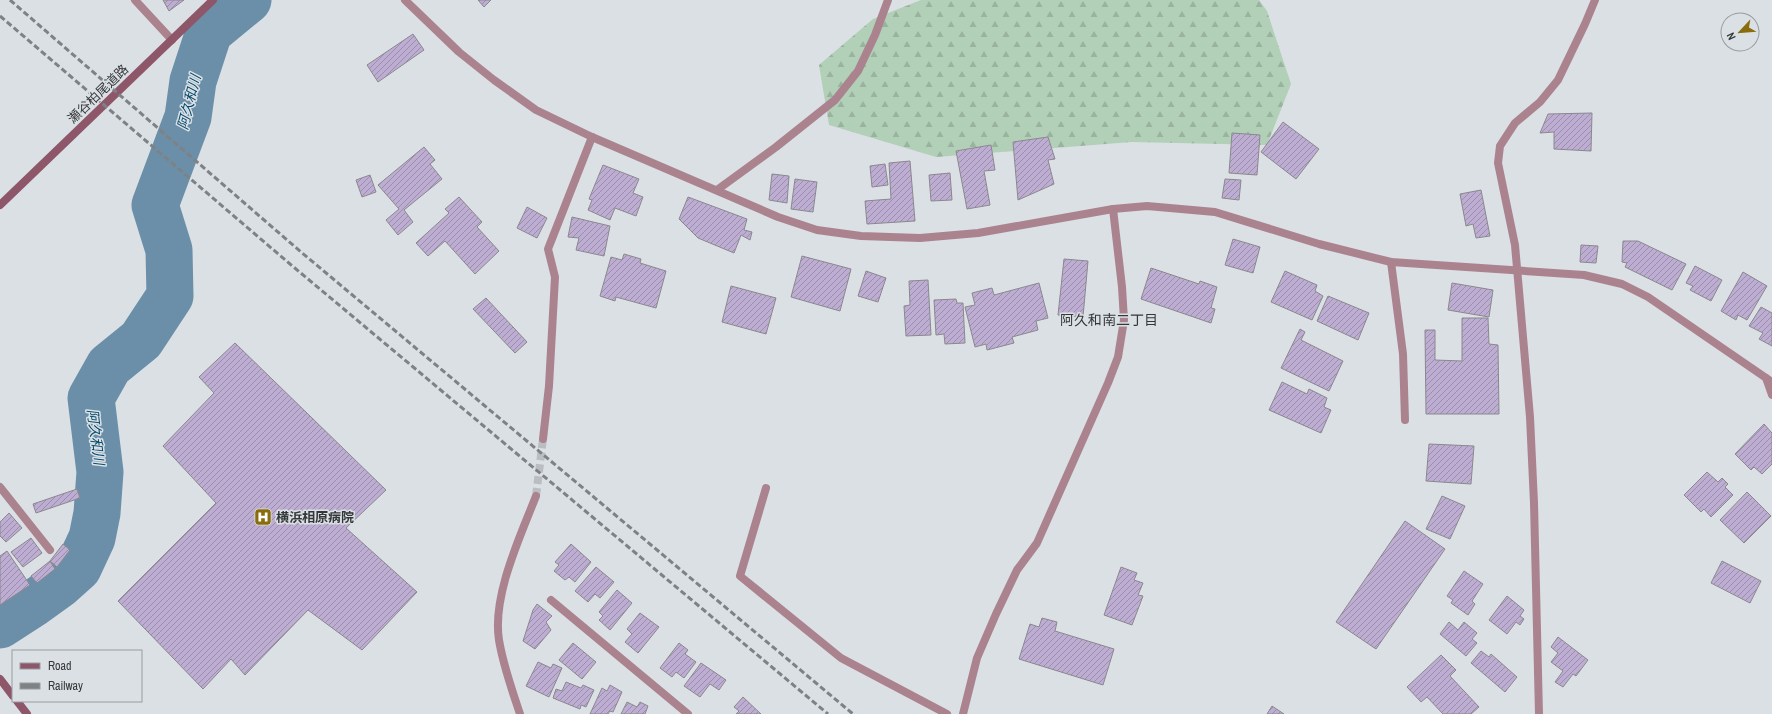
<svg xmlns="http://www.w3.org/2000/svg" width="1772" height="714" font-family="'Archivo Narrow','Noto Sans JP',sans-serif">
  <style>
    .forest { fill: url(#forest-firs) }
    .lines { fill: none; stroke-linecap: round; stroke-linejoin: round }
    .river { stroke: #6b8fa8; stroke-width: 47 }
    .building { fill: url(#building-hatch); stroke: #8a888e }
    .street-tunnel { stroke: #babec3; stroke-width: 8; stroke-dasharray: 8 4; stroke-linecap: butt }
    .lane { stroke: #aa838f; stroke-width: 8 }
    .street { stroke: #aa838f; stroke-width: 8 }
    .secondary { stroke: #8e5669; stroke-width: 8 }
    .rail { stroke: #7e8285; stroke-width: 3; stroke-dasharray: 6 3; stroke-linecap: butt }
    .labels { text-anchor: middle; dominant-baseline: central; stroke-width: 3; stroke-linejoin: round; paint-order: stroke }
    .street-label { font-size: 13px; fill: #343739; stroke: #dbe0e5 }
    .poi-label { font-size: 13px; font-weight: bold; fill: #343739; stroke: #dbe0e5; text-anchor: start }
    .water-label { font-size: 14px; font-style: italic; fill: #034a6c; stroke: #dbe0e5 }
    .neighbourhood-label { font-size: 14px; fill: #343739; stroke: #dbe0e5 }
  </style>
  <defs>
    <pattern id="forest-firs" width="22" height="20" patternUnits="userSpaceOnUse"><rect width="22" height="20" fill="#b1d0b7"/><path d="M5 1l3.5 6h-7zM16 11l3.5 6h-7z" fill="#99b39e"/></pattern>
    <pattern id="building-hatch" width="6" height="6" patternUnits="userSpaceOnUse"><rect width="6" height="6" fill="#beadd2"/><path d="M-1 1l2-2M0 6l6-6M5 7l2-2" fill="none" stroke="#9b8eab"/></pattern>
  </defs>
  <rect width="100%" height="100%" fill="#dbe0e5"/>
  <path class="forest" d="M921 0H1259L1267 11 1291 84 1267 145 1132 142 936 157 829 125 819 65 873 19Z"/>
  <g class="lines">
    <path class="river" d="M0 625 34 603 59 585 78 568 92 538 97 513 100 472 91 398 109 366 141 340 170 296 169 250 155 205 188 117 193 81 209 32 248 0"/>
  </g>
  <g class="building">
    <path d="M163 0H184L169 11Z"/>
    <path d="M478 0H491L484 7Z"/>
    <path d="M413 34 424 50 378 82 367 65Z"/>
    <path d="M1592 113 1591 151 1554 149V132L1540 133 1548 114Z"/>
    <path d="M1283 122 1319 149 1296 179 1261 152Z"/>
    <path d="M1232 133 1260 135 1257 175 1229 173Z"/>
    <path d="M1048 137 1055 159 1048 160 1054 184 1018 200 1013 142Z"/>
    <path d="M991 145 995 170 984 171 990 205 967 209 956 151Z"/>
    <path d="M424 147 435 160 430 164 442 179 404 210 413 222 398 235 386 220 399 209 378 185Z"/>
    <path d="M910 161 915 221 867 224 865 201 891 199 889 163Z"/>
    <path d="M885 164 888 185 872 187 870 166Z"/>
    <path d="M603 165 639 179 633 193 643 197 636 216 615 208 610 220 588 210 592 200 589 199Z"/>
    <path d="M950 173 952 200 931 201 929 175Z"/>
    <path d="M772 174 789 176 787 203 769 200Z"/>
    <path d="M370 175 376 192 362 197 356 180Z"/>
    <path d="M795 179 817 182 813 212 791 209Z"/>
    <path d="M1225 179 1241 180 1239 200 1222 198Z"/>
    <path d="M1481 190 1490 236 1476 238 1473 224 1466 226 1460 194Z"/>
    <path d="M459 197 482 222 477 227 499 251 475 274 445 241 428 256 416 243 449 213 445 209Z"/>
    <path d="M688 197 747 219 744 230 752 232 750 240 741 235 734 253 698 238 679 219Z"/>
    <path d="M527 207 547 218 537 238 517 228Z"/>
    <path d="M572 217 610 226 604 256 576 250 579 238 568 237Z"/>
    <path d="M1233 239 1260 247 1253 273 1225 265Z"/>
    <path d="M1623 241H1638L1686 264 1672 290 1625 267 1627 263 1622 262Z"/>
    <path d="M1581 245 1598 246 1596 263 1580 262Z"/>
    <path d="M624 254 641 259 640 263 666 271 656 308 616 297 615 301 600 296 611 257 622 260Z"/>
    <path d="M802 256 851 269 840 311 791 297Z"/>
    <path d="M1064 259 1088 261 1083 317 1058 315Z"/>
    <path d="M1695 266 1722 280 1711 301 1690 290 1693 286 1686 283Z"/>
    <path d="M1151 268 1199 284 1200 281 1217 287 1211 308 1215 309 1211 323 1141 299Z"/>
    <path d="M866 271 886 278 878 302 858 296Z"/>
    <path d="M1285 271 1317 285 1315 291 1323 296 1312 320 1271 302Z"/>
    <path d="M1743 272 1767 286 1747 320 1738 315 1736 320 1721 311Z"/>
    <path d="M928 280 931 335 906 336 904 306 910 305 909 281Z"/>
    <path d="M1039 283 1048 318 1036 321 1038 330 1012 337 1014 343 987 350 986 344 975 347 965 307 975 305 972 293 992 288 994 295Z"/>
    <path d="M1452 283 1493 290 1489 317 1448 310Z"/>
    <path d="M731 286 776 298 766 334 722 322Z"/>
    <path d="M1328 296 1369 313 1358 340 1317 321Z"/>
    <path d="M486 298 527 342 515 353 473 309Z"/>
    <path d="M956 299 957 303H963L965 343 945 344 944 334 936 335 934 300Z"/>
    <path d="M1761 307 1772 313V346L1759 339 1763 333 1749 326Z"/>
    <path d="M1462 318H1488L1489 344 1498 345 1499 414H1426L1425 330H1435V360L1462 361Z"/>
    <path d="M1300 329 1305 332 1301 340 1343 361 1329 391 1281 368Z"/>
    <path d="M235 343 386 490 346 528 417 592 362 650 308 610 245 675 231 659 203 689 118 601 216 503 163 446 214 393 199 377Z"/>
    <path d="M1282 382 1307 394 1309 389 1327 398 1324 407 1331 410 1321 433 1269 410Z"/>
    <path d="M1764 424 1772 433V464L1762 474 1754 467 1751 470 1735 454Z"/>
    <path d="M1429 444 1474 446 1471 484 1426 481Z"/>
    <path d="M1707 472 1718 482 1722 478 1728 484 1725 487 1733 495 1711 517 1704 509 1701 512 1684 495Z"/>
    <path d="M77 489 80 498 36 513 33 504Z"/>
    <path d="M1747 492 1771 516 1744 543 1720 520Z"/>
    <path d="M1442 496 1465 506 1450 539 1426 529Z"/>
    <path d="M9 513 22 528 6 542 0 536V522Z"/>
    <path d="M1405 521 1445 549 1376 649 1336 622Z"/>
    <path d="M31 538 42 553 23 567 11 552Z"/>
    <path d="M63 544 70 550 57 567 50 561Z"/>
    <path d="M571 544 591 562 575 582 569 577 565 580 554 571 559 565 555 562Z"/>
    <path d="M7 551 30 585 0 605V556Z"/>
    <path d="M50 561 55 569 37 583 31 576Z"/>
    <path d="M1722 561 1761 581 1750 603 1711 583Z"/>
    <path d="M596 567 614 582 600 598 595 594 588 602 575 591Z"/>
    <path d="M1121 567 1137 573 1134 580 1143 583 1138 595 1143 596 1132 625 1104 615Z"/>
    <path d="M1464 571 1483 584 1472 601 1475 604 1468 615 1451 603 1453 600 1447 596Z"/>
    <path d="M617 590 632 603 610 630 599 620 603 616 599 612Z"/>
    <path d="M1507 596 1524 610 1520 616 1524 619 1520 625 1516 622 1507 634 1489 620Z"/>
    <path d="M537 604 552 616 546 622 551 630 535 649 523 641 533 610Z"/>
    <path d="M640 613 659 627 638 653 625 642 632 634 627 629Z"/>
    <path d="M1042 618 1057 622 1055 631 1114 649 1103 685 1019 659 1030 624 1039 627Z"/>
    <path d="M1449 622 1458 630 1464 622 1477 633 1472 639 1477 643 1466 656 1440 634Z"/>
    <path d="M1558 637 1588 660 1576 676 1573 674 1563 687 1555 682 1563 671 1551 662 1558 653 1551 647Z"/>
    <path d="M573 643 596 662 582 679 559 660Z"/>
    <path d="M679 643 688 650 685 654 696 662 684 678 676 672 672 677 660 668Z"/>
    <path d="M1481 651 1489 657 1491 654 1517 677 1505 692 1471 663Z"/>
    <path d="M1441 655 1456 670 1450 676 1479 707 1471 714H1443L1427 697 1421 702 1407 687Z"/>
    <path d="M538 662 551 668 553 664 562 668 549 697 526 686Z"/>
    <path d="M701 663 726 680 719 690 710 684 700 697 684 686Z"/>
    <path d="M566 682 581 688 583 685 594 690 586 707 581 705 580 709 553 698 556 689 562 691Z"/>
    <path d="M610 685 622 692 613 712 610 711 608 714H590L602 688 607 691Z"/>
    <path d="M743 697 761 714H736L739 711 734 707Z"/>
    <path d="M627 702 637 707 640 702 648 706 645 714H621Z"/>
    <path d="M1272 706 1284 714H1267Z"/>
  </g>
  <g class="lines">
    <path class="street-tunnel" d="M536 496 543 439"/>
    <g class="lane">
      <path d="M1391 262 1403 354 1405 420"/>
      <path d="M1766 378 1772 395"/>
      <path d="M0 487 50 550"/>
    </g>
    <g class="street">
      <path d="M135 0 172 40"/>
      <path d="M405 0 459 52 494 80 536 110 592 137 778 217 817 230 861 236 920 238 978 233 1113 209 1147 206 1215 212 1319 244 1391 262 1584 275 1622 284 1648 297 1772 382"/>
      <path d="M717 190 776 147 835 100 858 71 875 35 888 0"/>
      <path d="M543 439 549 386 555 277 548 249 592 137"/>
      <path d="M766 488 740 576 841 658 947 714"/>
      <path d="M551 600 688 714"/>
      <path d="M520 714C512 690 503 665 499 640 492 596 520 537 536 496"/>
      <path d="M963 714 977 658 996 614 1017 570 1037 543 1108 383 1118 357 1124 320 1122 287 1113 209"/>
      <path d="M1539 714 1534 503 1530 417 1515 245 1498 163 1500 146 1515 123 1540 102 1558 80 1585 24 1595 0"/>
    </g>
    <g class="secondary">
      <path d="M0 205 213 0"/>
      <path d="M0 679 13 696"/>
      <path d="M17 701 27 714"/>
    </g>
    <g class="rail">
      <path d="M10 0 301 252 853 714"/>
      <path d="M0 16 290 264 828 714"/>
    </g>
  </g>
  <defs>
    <symbol id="hospital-square" viewBox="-11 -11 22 22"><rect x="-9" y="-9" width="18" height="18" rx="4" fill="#8a6c0c" stroke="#dbe0e5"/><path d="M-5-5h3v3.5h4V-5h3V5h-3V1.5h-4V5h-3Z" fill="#fff"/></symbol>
  </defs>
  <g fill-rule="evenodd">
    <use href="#hospital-square" x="253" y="507" width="20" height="20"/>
  </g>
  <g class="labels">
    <g class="street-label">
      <text transform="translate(98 94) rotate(-44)">瀬谷柏尾道路</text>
    </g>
    <g class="poi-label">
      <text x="276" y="517">横浜相原病院</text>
    </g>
    <g class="water-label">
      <text transform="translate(189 102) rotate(-76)">阿久和川</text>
      <text transform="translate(96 437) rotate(83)">阿久和川</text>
    </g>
    <g class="neighbourhood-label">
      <text x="1109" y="320">阿久和南二丁目</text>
    </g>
  </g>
  <rect x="12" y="650" width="130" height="52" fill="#dbe0e5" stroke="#989ca0"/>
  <rect x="20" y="663" width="20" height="6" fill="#8e5669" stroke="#989ca0"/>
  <text x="48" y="670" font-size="12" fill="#343739">Road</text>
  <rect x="20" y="683" width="20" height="6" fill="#7e8285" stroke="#989ca0"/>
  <text x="48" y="690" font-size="12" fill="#343739">Railway</text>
  <g transform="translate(1740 32) rotate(244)"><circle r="19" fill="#dbe0e5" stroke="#989ca0"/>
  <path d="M0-3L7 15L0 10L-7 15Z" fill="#8a6c0c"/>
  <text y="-6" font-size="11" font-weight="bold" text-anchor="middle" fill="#343739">N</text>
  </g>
</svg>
